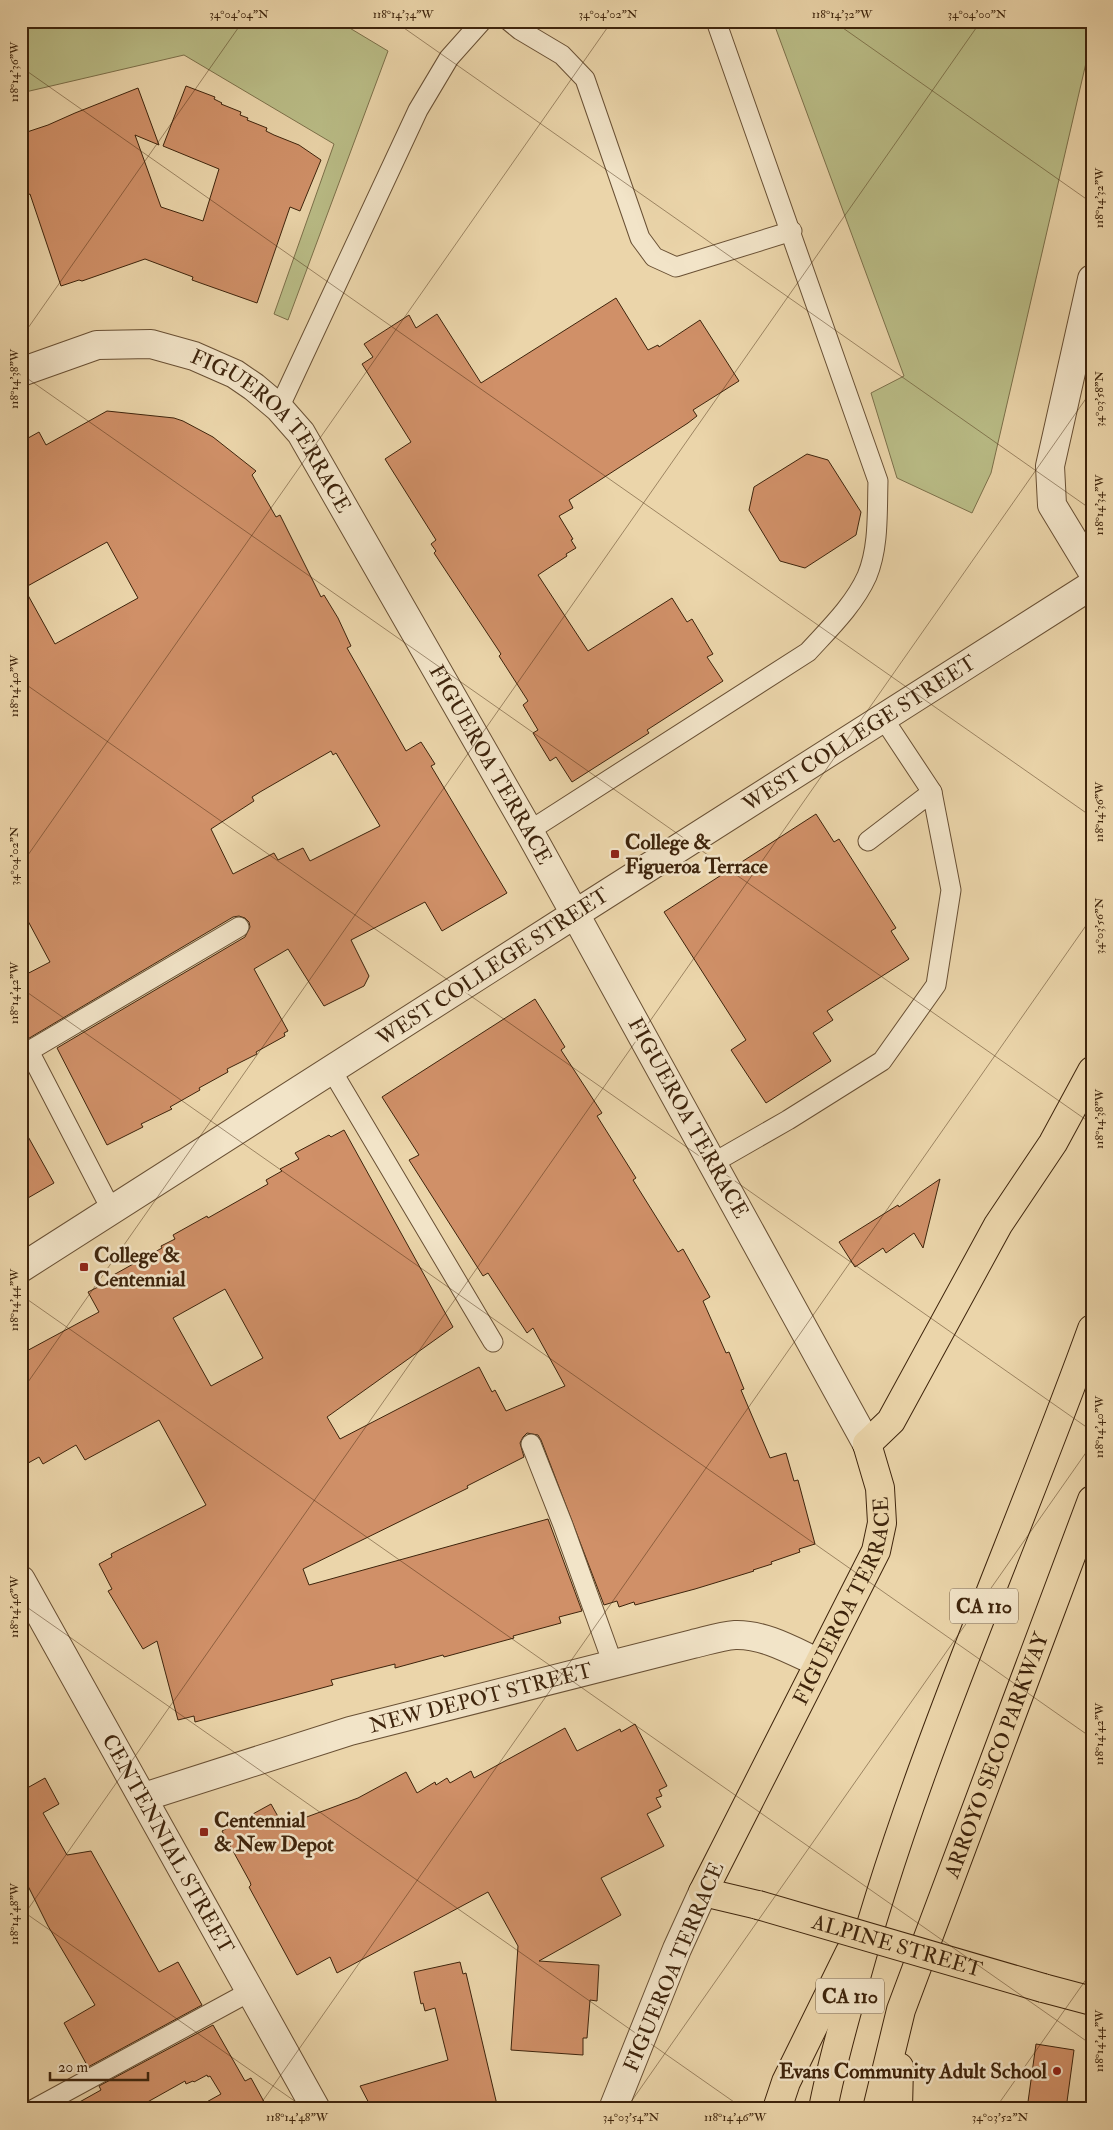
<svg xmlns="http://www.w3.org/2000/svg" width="1113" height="2130" font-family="'IM FELL Double Pica',serif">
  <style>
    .green { fill: #babd87; stroke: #7c704a }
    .building { fill: #d09068; stroke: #3e240c; fill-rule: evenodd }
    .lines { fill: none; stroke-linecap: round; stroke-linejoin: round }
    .service-casing { stroke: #695034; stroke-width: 21 }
    .minor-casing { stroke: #695034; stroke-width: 30 }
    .tertiary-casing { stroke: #695034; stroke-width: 30 }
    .primary-casing { stroke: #3e240c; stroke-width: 30 }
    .motorway-casing { stroke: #3e240c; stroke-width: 30 }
    .service { stroke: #f2e4c8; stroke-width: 19 }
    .minor { stroke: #f2e4c8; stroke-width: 28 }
    .tertiary { stroke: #f2e4c8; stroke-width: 28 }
    .primary { stroke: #ebd5aa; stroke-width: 28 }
    .motorway { stroke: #ebd5aa; stroke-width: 28 }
    .primary-bridge-casing { stroke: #3e240c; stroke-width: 30; stroke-linecap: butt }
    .primary-bridge { stroke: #ebd5aa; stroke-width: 28 }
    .ticks { fill: none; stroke: #3e240c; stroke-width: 1; stroke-opacity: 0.45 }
    .poi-dot { fill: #8f2418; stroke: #f2e4c8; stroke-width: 2 }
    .labels { text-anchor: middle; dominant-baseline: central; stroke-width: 5; stroke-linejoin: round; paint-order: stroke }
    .shield { fill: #f2e4c8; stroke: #745e44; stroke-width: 1 }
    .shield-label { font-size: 20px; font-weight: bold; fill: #3e240c }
    .street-label { font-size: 21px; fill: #3e240c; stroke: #f2e4c8 }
    .poi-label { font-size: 21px; font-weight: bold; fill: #3e240c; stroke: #f2e4c8; text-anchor: start }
    .neatline { fill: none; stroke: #3e240c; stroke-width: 2 }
    .ticks-label { font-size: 12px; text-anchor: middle; fill: #3e240c }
  </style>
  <rect width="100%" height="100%" fill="#ebd5aa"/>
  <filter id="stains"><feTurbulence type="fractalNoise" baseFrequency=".004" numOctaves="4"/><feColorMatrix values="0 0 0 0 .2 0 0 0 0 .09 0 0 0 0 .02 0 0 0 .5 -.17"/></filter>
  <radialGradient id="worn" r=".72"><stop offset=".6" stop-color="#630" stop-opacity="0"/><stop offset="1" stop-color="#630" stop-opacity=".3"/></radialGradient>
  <g class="green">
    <path d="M21 21H338L388 51 288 320 274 314 334 144 184 55 21 93Z"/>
    <path d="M773 21H1092V37L991 473 972 513 897 478 871 393 904 376Z"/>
  </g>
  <g class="building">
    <path d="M186 86 215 97 214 99 222 103 221 104 241 112 240 115 248 118 247 120 267 128 266 131 274 135 299 145 321 160 300 211 290 207 257 303 192 280 193 277 145 259 82 281 79 280 61 286 30 194 21 197V134L48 125 75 113 138 88 159 145 135 135 161 207 203 221 219 169 163 146Z"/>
    <path d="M616 298 648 350 658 345 659 347 700 320 739 381 693 410 697 416 688 423 569 500 573 508 559 516 573 539 571 540 576 548 566 554 567 556 538 575 588 651 672 598 687 622 692 619 713 654 707 657 723 681 647 730 649 733 572 782 556 757 550 761 533 733 538 730 523 705 528 701 499 656 501 654 434 553 436 551 431 544 436 540 385 459 411 442 362 364 373 357 364 344 409 315 416 328 437 314 481 383Z"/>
    <path d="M107 411 174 418 183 421 213 437 256 471 252 475 276 517 280 515 321 597 324 595 338 618 351 646 347 648 406 751 421 742 435 764 431 766 507 893 442 931 425 902 351 940 369 976 364 986 324 1006 288 949 254 969 288 1031 284 1033 285 1036 256 1052 257 1054 227 1069 228 1072 199 1088 200 1090 170 1107 172 1109 141 1124 143 1127 107 1145 57 1048 245 937 250 927 249 922 245 918 239 916 233 917 21 1043V977L50 962 21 908V442L39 432 46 445ZM107 542 138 598 55 644 24 588ZM331 751 333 755 336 753 380 826 310 861 303 848 278 860 274 853 233 874 211 829 254 801 252 797 260 792Z"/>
    <path d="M807 454 828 460 861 512 856 535 805 568 780 561 749 510 754 487Z"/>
    <path d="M816 814 834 842 839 839 896 928 891 931 909 959 827 1011 833 1020 813 1033 831 1061 766 1103 731 1050 746 1040 664 912Z"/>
    <path d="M535 999 565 1047 561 1050 602 1113 597 1116 636 1178 633 1180 678 1252 683 1249 710 1297 703 1301 726 1353 729 1352 744 1389 741 1390 770 1458 786 1453 794 1481 798 1480 815 1544 799 1549 800 1552 771 1562 772 1564 753 1570 754 1571 695 1589 635 1605 634 1602 619 1607 617 1601 604 1605 541 1440 538 1435 527 1433 523 1437 520 1443 524 1457 467 1486 468 1488 303 1569 309 1585 548 1519 582 1611 559 1617 561 1623 513 1636 514 1638 444 1657 443 1655 395 1668V1664L331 1680 333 1685 195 1722 194 1716 178 1720 157 1641 143 1649 108 1591 112 1589 99 1564 112 1557 111 1554 206 1505 159 1420 85 1460 76 1445 43 1464 39 1457 21 1467V1354L99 1312 88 1292 110 1281 108 1278 162 1248 161 1246 175 1239 173 1235 207 1216 208 1218 268 1184 266 1180 282 1171 280 1169 299 1159 295 1153 329 1135 331 1137 344 1130 453 1327 327 1417 340 1439 479 1367 492 1392 495 1390 506 1411 565 1386 533 1328 527 1333 488 1273 483 1276 409 1160 419 1155 382 1097ZM225 1289 263 1358 211 1386 173 1318Z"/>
    <path d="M21 1124 54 1183 21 1202Z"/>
    <path d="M940 1179 923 1248 914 1233 886 1253 883 1248 855 1267 839 1242 898 1205 899 1207Z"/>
    <path d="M635 1724 667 1786 659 1790 662 1796 656 1798 661 1807 647 1814 664 1846 601 1878 621 1915 539 1961 599 1965 597 2001 590 2000 587 2038H583V2055L511 2050 518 1946 488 1892 337 1973 330 1957 297 1975 249 1887 251 1885 250 1882 222 1831 271 1804 285 1829 304 1818 358 1798 406 1772 417 1793 435 1782 436 1785 447 1778 450 1783 471 1771 474 1778 565 1728 577 1751 620 1729 621 1732Z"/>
    <path d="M21 1773 29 1787 45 1778 59 1804 43 1813 67 1855 91 1851 159 1972 178 1962 202 2005 88 2067 64 2023 95 2005 48 1926 21 1872Z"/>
    <path d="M460 1962 463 1974 466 1973 498 2109H372L360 2086 448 2060 435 2008 425 2011 423 2003 421 2004 414 1972Z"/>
    <path d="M213 2025 245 2081 251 2078 268 2109H194L221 2094 210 2076 208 2077 207 2075 194 2082 193 2081 186 2084 185 2081 135 2109H67L101 2090 99 2086Z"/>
    <path d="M1036 2044 1074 2050 1066 2109H1027Z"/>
  </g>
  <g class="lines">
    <defs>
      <g id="service">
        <path d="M509 21 520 30 562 55 585 79 640 238 654 257 676 267 792 231"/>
        <path d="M279 408 418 110 449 58 482 21"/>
        <path d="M883 718 932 792"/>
        <path d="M529 831 808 652C829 629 854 605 867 576 879 547 877 513 878 481L716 21"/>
        <path d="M332 1071 493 1342"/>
        <path d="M713 1163 788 1120 882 1061 936 985 951 890 932 792 868 841"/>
        <path d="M112 1211 29 1051 239 927"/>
        <path d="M531 1444 563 1525 613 1664"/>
        <path d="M34 2109 251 1991"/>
      </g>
      <g id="minor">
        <path d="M1092 279 1050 466 1052 505 1092 571"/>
        <path id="s1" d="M21 372 97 345 151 344 194 356 235 374 254 387 279 408 301 433 529 831 575 914 21 1268"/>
        <path id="s2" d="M21 1580 316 2109"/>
        <path id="s3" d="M144 1797 350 1731 693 1644C706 1641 721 1636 735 1635 764 1634 793 1651 819 1663"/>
      </g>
      <g id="tertiary">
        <path id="s4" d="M867 1444 575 914 1092 585"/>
        <path d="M613 2109 677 1949 703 1892"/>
      </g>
      <g id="primary">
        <path id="s5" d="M758 1905 703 1892 876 1551 882 1523 880 1488 867 1444"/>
        <path d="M1043 1988 1092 2001"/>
      </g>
      <g id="motorway">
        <path d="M867 1444 891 1421 998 1225 1053 1143 1092 1071"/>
        <path d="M777 2109 786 2082 850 1952"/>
        <path d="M823 2109C830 2072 840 2036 850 2000 910 1769 1011 1553 1092 1329"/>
        <path id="s6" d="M877 2109 901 2010 1092 1500"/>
        <path d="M898 2109 899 2067"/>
      </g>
    </defs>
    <use href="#service" class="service-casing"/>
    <use href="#minor" class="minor-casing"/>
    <use href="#tertiary" class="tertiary-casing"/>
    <use href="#primary" class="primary-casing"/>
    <use href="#motorway" class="motorway-casing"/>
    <use href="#service" class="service"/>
    <use href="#minor" class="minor"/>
    <use href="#tertiary" class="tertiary"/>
    <use href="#primary" class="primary"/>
    <use href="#motorway" class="motorway"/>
    <defs>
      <g id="primary-bridge">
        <path id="s7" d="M758 1905 1043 1988"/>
      </g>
    </defs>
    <use href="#primary-bridge" class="primary-bridge-casing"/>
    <use href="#primary-bridge" class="primary-bridge"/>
  </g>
  <path class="ticks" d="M394 21 1092 510M833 21 1092 203M21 67 1092 817M21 338 243 21M21 374 1092 1124M21 681 1092 1431M21 865 612 21M21 988 1092 1738M21 1295 1092 2045M21 1392 981 21M21 1603 744 2109M21 1910 306 2109M21 1919 1092 390M257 2109 1092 917M626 2109 1092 1444M995 2109 1092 1971"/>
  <g class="poi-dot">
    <rect x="610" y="849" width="10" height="10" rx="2.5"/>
    <rect x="79" y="1262" width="10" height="10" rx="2.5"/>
    <rect x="199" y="1827" width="10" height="10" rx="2.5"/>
    <circle cx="1057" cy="2071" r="5"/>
  </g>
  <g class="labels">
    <g class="shield">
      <rect x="950" y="1588.5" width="68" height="35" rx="4"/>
      <rect x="816" y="1978.5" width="68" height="35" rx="4"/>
    </g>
    <g class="shield-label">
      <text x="984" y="1606">CA 110</text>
      <text x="850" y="1996">CA 110</text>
    </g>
    <g class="street-label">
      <text stroke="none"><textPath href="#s1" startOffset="290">FIGUEROA TERRACE</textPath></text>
      <text stroke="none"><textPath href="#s4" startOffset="942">WEST COLLEGE STREET</textPath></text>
      <text stroke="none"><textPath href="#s1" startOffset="695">FIGUEROA TERRACE</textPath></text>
      <text transform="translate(493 967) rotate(-33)">WEST COLLEGE STREET</text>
      <text transform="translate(688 1118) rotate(61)">FIGUEROA TERRACE</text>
      <text stroke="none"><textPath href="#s5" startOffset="381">FIGUEROA TERRACE</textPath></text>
      <text stroke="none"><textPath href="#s3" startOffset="351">NEW DEPOT STREET</textPath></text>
      <text stroke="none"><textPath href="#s6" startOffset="374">ARROYO SECO PARKWAY</textPath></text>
      <text stroke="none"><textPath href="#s2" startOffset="302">CENTENNIAL STREET</textPath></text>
      <text stroke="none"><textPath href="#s7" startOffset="145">ALPINE STREET</textPath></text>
      <text transform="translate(674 1967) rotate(-67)">FIGUEROA TERRACE</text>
    </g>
    <g class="poi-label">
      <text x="625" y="842">College &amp;<tspan x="625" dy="24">Figueroa Terrace</tspan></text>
      <text x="94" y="1255">College &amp;<tspan x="94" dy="24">Centennial</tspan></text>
      <text x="214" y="1820">Centennial<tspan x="214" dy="24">&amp; New Depot</tspan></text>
      <text x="1047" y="2071" text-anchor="end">Evans Community Adult School</text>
    </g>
  </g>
  <rect width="1113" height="2130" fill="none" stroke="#ebd5aa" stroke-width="55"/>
  <path d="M50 2072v8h98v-8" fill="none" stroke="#3e240c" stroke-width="2.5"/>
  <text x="58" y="2072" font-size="15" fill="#3e240c" stroke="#f2e4c8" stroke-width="4" paint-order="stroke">20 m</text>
  <rect x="28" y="28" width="1058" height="2074" class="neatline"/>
  <g class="ticks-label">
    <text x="239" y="18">34°04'04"N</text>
    <text x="403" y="18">118°14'34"W</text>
    <text x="608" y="18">34°04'02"N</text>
    <text x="842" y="18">118°14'32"W</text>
    <text x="977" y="18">34°04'00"N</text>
    <text transform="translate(14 72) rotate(-90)" y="4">118°14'36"W</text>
    <text transform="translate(1099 198) rotate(-90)" y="4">118°14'32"W</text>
    <text transform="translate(14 379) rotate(-90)" y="4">118°14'38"W</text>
    <text transform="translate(1099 399) rotate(-90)" y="4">34°03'58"N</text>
    <text transform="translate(1099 505) rotate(-90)" y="4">118°14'34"W</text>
    <text transform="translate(14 686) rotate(-90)" y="4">118°14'40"W</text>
    <text transform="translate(1099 812) rotate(-90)" y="4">118°14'36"W</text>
    <text transform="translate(14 856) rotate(-90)" y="4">34°04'02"N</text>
    <text transform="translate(1099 926) rotate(-90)" y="4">34°03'56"N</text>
    <text transform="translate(14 993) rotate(-90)" y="4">118°14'42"W</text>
    <text transform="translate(1099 1119) rotate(-90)" y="4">118°14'38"W</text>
    <text transform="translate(14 1300) rotate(-90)" y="4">118°14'44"W</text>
    <text transform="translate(1099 1427) rotate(-90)" y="4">118°14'40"W</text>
    <text transform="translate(14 1607) rotate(-90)" y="4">118°14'46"W</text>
    <text transform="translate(1099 1734) rotate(-90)" y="4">118°14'42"W</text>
    <text transform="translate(14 1914) rotate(-90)" y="4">118°14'48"W</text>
    <text transform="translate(1099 2041) rotate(-90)" y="4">118°14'44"W</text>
    <text x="297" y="2121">118°14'48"W</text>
    <text x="631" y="2121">34°03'54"N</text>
    <text x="735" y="2121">118°14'46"W</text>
    <text x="1000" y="2121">34°03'52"N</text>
  </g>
  <rect width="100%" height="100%" filter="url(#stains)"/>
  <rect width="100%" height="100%" fill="url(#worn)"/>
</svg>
